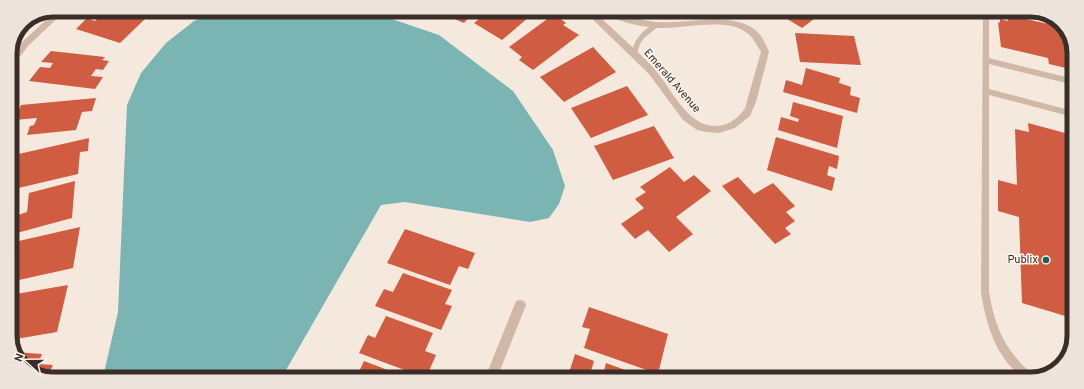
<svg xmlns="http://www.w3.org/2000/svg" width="1084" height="389" font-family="Overpass,sans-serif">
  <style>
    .water { fill: #7ab5b4 }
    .building { fill: #d05c41 }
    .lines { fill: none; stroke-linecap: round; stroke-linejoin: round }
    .service { fill: #cfb8a8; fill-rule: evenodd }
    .minor { fill: #cfb8a8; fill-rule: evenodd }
    .poi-dot { fill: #1a6061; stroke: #fcf3eb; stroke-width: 1.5 }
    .labels { text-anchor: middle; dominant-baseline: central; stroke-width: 3; stroke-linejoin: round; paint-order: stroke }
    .street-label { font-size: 11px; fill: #3b2e29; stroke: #fcf3eb }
    .poi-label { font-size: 11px; fill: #3b2e29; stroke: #fcf3eb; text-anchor: end }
    .rim { fill: none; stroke: #3b2e29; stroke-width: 5 }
  </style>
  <rect width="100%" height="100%" fill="#f5e9de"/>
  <path class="water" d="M218 10 368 11 439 35 513 91 553 150 565 186 559 204 549 218 530 222 405 202 381 205 282 377H103L118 312 127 105 141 73 166 43 194 21Z"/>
  <g class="building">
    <path d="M106 10H119L146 18 120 43 76 29 87 18 95 21Z"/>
    <path d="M448 11H474L464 23 448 16 452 12Z"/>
    <path d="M489 11H536L502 40 474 23Z"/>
    <path d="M776 12H823L802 28Z"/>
    <path d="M554 14 566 23 563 25 579 35 533 70 519 60 522 57 509 47Z"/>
    <path d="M1008 15 1066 28 1074 49V70L1049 64 1048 58 1001 47 998 22 1000 23V19L1008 21Z"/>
    <path d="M795 33 854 36 861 65 800 62Z"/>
    <path d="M593 47 616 72 564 102 540 77Z"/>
    <path d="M51 51 105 57 102 60 109 61 103 70 96 69 91 76 103 77 95 89 29 81 40 67 50 68 53 63 41 62Z"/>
    <path d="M806 68 840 78 839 83 851 87 850 95 860 98 857 113 783 92 786 80 802 85Z"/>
    <path d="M627 86 648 115 591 138 571 108Z"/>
    <path d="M96 98 92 111 82 112 76 130 27 135 30 126 34 125 37 118 15 120 21 105Z"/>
    <path d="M793 102 843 116 837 148 778 130 781 117 798 122 799 119 790 116Z"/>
    <path d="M1028 123 1065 133 1066 142 1073 144 1072 318 1022 303 1019 217 998 211V180L1017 185 1015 129 1029 132Z"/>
    <path d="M654 126 674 158 613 180 594 146Z"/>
    <path d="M776 137 839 156 837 169 829 166 827 175 835 178 832 191 767 170Z"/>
    <path d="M89 138 88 151 80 152 78 174 10 190V156Z"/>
    <path d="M670 167 684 182 694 175 711 191 676 217 693 234 669 252 648 230 635 239 621 224 644 208 635 199 646 192 640 187Z"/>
    <path d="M738 177 754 194 773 183 795 206 786 212 795 221 785 228 791 234 775 244 722 186Z"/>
    <path d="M75 181 72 218 13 234 15 216 27 212 29 193Z"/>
    <path d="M80 227 73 268 10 282V243Z"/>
    <path d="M405 229 475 253 468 269 459 266 450 285 387 263Z"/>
    <path d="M403 273 452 290 445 304 452 306 441 330 375 306 384 289 393 292Z"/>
    <path d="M68 285 57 332 10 340V295Z"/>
    <path d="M589 307 668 334 658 374 584 348 590 329 582 327Z"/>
    <path d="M386 316 433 333 425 351 436 355 426 378 359 353 368 335 375 338Z"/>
    <path d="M15 352 42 354 38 364 53 365 47 377H39L19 363Z"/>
    <path d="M575 354 594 361 591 371 603 375 606 363 647 378H574L568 376Z"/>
    <path d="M364 361 406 377V378H356Z"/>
  </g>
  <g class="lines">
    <g class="service">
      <path d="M983 12H989V58L1074 79V85L989 64V89L1073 111V117L989 95V292C995 328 1006 353 1035 376L1036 378C1025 381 1020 376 1012 368 993 348 985 319 981 292Z"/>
      <path d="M655 23H657L660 25 644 38 640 44 636 56H632L631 54C634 39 642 31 655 23Z"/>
    </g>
    <g class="minor">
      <path d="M57 10H66L28 46 13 66 10 67V58L22 42Z"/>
      <path d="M584 11H593C613 29 633 47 652 66 672 87 688 133 723 125 732 123 740 116 745 108L761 52C756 44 753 36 744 31 724 18 683 29 659 28 639 27 619 21 600 13L599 11C618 11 636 20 656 22 686 25 740 8 761 36 764 40 767 47 769 52L756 102 750 116 735 128 719 133 706 132 697 130 683 120 649 74Z"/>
      <path d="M520 300 524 301 526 305 497 378H485L516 301Z"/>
    </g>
  </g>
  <circle class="poi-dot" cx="1046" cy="260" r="4"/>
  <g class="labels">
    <g class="street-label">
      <text transform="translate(672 81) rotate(49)">Emerald Avenue</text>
    </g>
    <g class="poi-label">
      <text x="1038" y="260">Publix</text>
    </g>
  </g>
  <path d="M0 0H1084V389H0ZM53 17H1031A36 36 0 0 1 1067 53V336A36 36 0 0 1 1031 372H53A36 36 0 0 1 17 336V53A36 36 0 0 1 53 17Z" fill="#ede3db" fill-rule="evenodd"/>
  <path class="rim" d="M53 17H1031A36 36 0 0 1 1067 53V336A36 36 0 0 1 1031 372H53A36 36 0 0 1 17 336V53A36 36 0 0 1 53 17Z"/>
  <g transform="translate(28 361) rotate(291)" stroke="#fcf3eb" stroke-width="3" paint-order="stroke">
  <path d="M0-3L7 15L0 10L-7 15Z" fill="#3b2e29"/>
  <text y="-6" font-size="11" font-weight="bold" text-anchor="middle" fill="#3b2e29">N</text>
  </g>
</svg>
